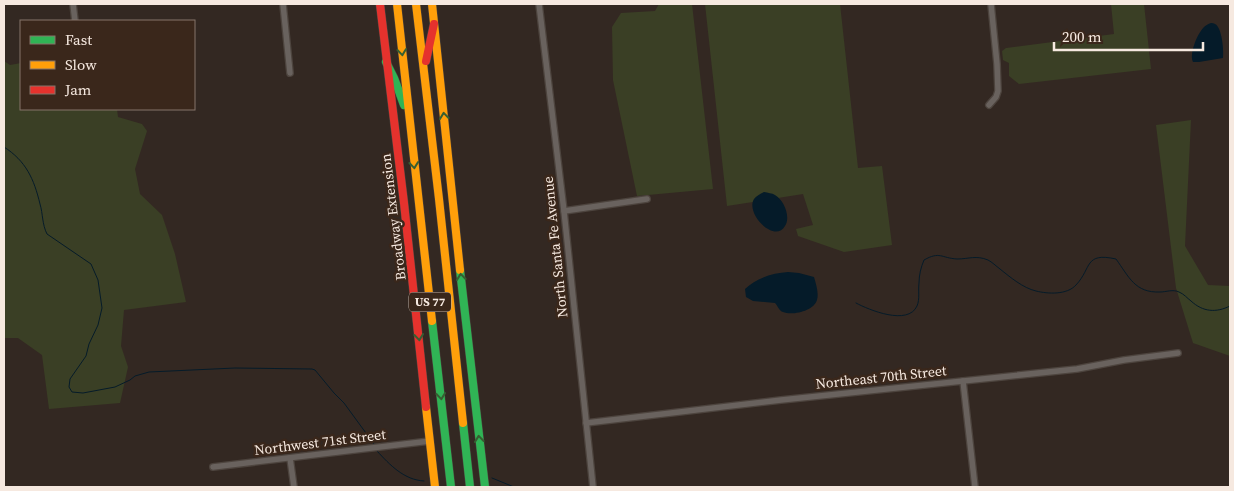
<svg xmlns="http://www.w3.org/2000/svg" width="1234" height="491" font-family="'Source Serif 4',serif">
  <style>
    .green { fill: #3a3f25 }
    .water { fill: #051b29 }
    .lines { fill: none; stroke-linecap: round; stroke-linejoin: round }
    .stream { stroke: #051b29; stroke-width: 1 }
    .street-casing { stroke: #4d443e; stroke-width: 8 }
    .fast-casing { stroke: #4d443e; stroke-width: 9 }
    .slow-casing { stroke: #4d443e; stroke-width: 9 }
    .jam-casing { stroke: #4d443e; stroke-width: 9 }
    .street { stroke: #69625e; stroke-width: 5.5 }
    .fast { stroke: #30b455; stroke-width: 8 }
    .slow { stroke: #ff9f0a; stroke-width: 8 }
    .jam { stroke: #e5322d; stroke-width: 8 }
    .oneway { stroke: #365f32 }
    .labels { text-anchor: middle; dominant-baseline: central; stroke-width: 5; stroke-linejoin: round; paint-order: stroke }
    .shield { fill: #3a271b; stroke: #beafa5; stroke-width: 1 }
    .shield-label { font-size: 12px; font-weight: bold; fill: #f6e9e0 }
    .street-label { font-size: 14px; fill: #f6e9e0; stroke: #3a271b }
  </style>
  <rect width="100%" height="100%" fill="#332822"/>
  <g class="green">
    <path d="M659 4H692L713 189 637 196 613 80 612 27 621 13 655 11Z"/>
    <path d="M705 4H840L858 168 882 166 892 245 844 252 798 236 796 229 813 225 803 194 727 206Z"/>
    <path d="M1111 4H1144L1151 69 1019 84 1009 76V63L1003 60 1002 51 1006 48 1114 34Z"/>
    <path d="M4 61 10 65 21 63V109H117L118 117 142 124 147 131 135 169 140 194 162 215 175 254 186 302 124 310 121 346 128 367 120 403 49 409 42 355 18 338H4Z"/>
    <path d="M1191 120 1185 246 1208 285 1230 286V356L1193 343 1176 288 1156 125Z"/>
  </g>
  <g class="water">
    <path d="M1211 23C1212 23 1214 23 1215 24 1222 27 1224 51 1223 58L1199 62H1193C1189 54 1197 34 1204 27 1206 25 1208 24 1211 23Z"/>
    <path d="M764 192C768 193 772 193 775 195 784 200 791 217 785 226 775 244 745 214 754 199 756 196 760 194 764 192Z"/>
    <path d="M788 272 799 273 814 277C816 284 819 293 817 300 814 311 792 316 783 312 779 311 778 306 775 303L753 301 746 297 745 289C756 278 773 273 788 272Z"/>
  </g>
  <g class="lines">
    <g class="stream">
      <path d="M4 147C26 161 34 179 40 204 43 214 42 224 47 234L91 264 98 280 102 308 98 325 89 344 86 356 70 379 69 387 72 392 83 393 115 387 130 380 135 376 149 372 235 368 312 369 315 370 334 393 344 403 374 444"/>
      <path d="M856 303C869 310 908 326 917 306 920 299 918 291 919 283 919 275 921 267 924 260 940 251 941 258 957 259 969 259 976 255 988 260 992 262 996 266 1000 269 1010 277 1023 288 1036 291 1048 294 1067 295 1076 285 1092 268 1084 252 1116 259 1129 277 1135 293 1160 292 1166 292 1173 289 1179 292 1184 294 1187 298 1191 301 1203 312 1216 313 1230 306"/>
      <path d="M377 451C390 465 404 480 424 481"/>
      <path d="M492 478 514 487"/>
    </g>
    <defs>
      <g id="street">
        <path d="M73 4 75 21"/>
        <path d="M283 4 290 73"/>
        <path d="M539 4 564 211 593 487"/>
        <path d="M989 105 996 97 998 91 997 64 991 4"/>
        <path d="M564 211 647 199"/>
        <path d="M963 381 975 487"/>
        <path d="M586 423 781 400 1077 369 1124 360 1178 353"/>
        <path d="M290 458 294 487"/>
        <path d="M213 467 430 441"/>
      </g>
      <g id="fast">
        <path d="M386 62 394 78 404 105"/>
        <path d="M460 270 485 487"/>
        <path d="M432 321 451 487"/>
        <path d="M463 423 470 487"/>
      </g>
      <g id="slow">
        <path d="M397 4 432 321"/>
        <path d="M416 4 439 199 463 423"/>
        <path d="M432 4 460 270"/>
        <path d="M426 407 435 487"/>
      </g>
      <g id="jam">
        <path d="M380 4 404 203 426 407"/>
        <path d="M426 61 434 24"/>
      </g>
    </defs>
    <use href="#street" class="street-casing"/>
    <use href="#fast" class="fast-casing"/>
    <use href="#slow" class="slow-casing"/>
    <use href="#jam" class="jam-casing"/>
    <use href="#street" class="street"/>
    <use href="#fast" class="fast"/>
    <use href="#slow" class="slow"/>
    <use href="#jam" class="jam"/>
  </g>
  <defs><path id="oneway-chevron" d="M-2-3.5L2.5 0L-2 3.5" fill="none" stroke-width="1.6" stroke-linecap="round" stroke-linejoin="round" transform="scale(1.25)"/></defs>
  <g class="oneway">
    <use href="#oneway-chevron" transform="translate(402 52) rotate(84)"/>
    <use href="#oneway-chevron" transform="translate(444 116) rotate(-96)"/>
    <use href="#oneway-chevron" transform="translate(414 165) rotate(84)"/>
    <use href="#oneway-chevron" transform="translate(461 277) rotate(-96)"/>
    <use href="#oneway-chevron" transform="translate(419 337) rotate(84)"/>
    <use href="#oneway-chevron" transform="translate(441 396) rotate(84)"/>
    <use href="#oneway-chevron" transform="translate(479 439) rotate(-96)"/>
  </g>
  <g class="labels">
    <rect class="shield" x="409" y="292.5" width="42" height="19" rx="4"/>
    <g class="shield-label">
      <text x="430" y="302">US 77</text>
    </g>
    <g class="street-label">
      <text transform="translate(393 217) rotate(-97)">Broadway Extension</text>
      <text transform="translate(555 247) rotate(-96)">North Santa Fe Avenue</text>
      <text transform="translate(881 377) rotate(-6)">Northeast 70th Street</text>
      <text transform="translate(320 442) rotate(-7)">Northwest 71st Street</text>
    </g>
  </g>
  <rect width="1234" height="491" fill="none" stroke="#f6e9e0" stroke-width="10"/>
  <rect x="20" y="20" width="175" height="90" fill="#3a271b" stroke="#85756a"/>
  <rect x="30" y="36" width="25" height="8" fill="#30b455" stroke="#85756a"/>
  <text x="65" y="45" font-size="15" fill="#f6e9e0">Fast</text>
  <rect x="30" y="61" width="25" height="8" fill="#ff9f0a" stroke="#85756a"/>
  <text x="65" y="70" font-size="15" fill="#f6e9e0">Slow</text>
  <rect x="30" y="86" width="25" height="8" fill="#e5322d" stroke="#85756a"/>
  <text x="65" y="95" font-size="15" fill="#f6e9e0">Jam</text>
  <path d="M1054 42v8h149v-8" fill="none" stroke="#f6e9e0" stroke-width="2.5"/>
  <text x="1062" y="42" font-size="15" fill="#f6e9e0" stroke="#3a271b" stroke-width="4" paint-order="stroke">200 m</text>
</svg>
